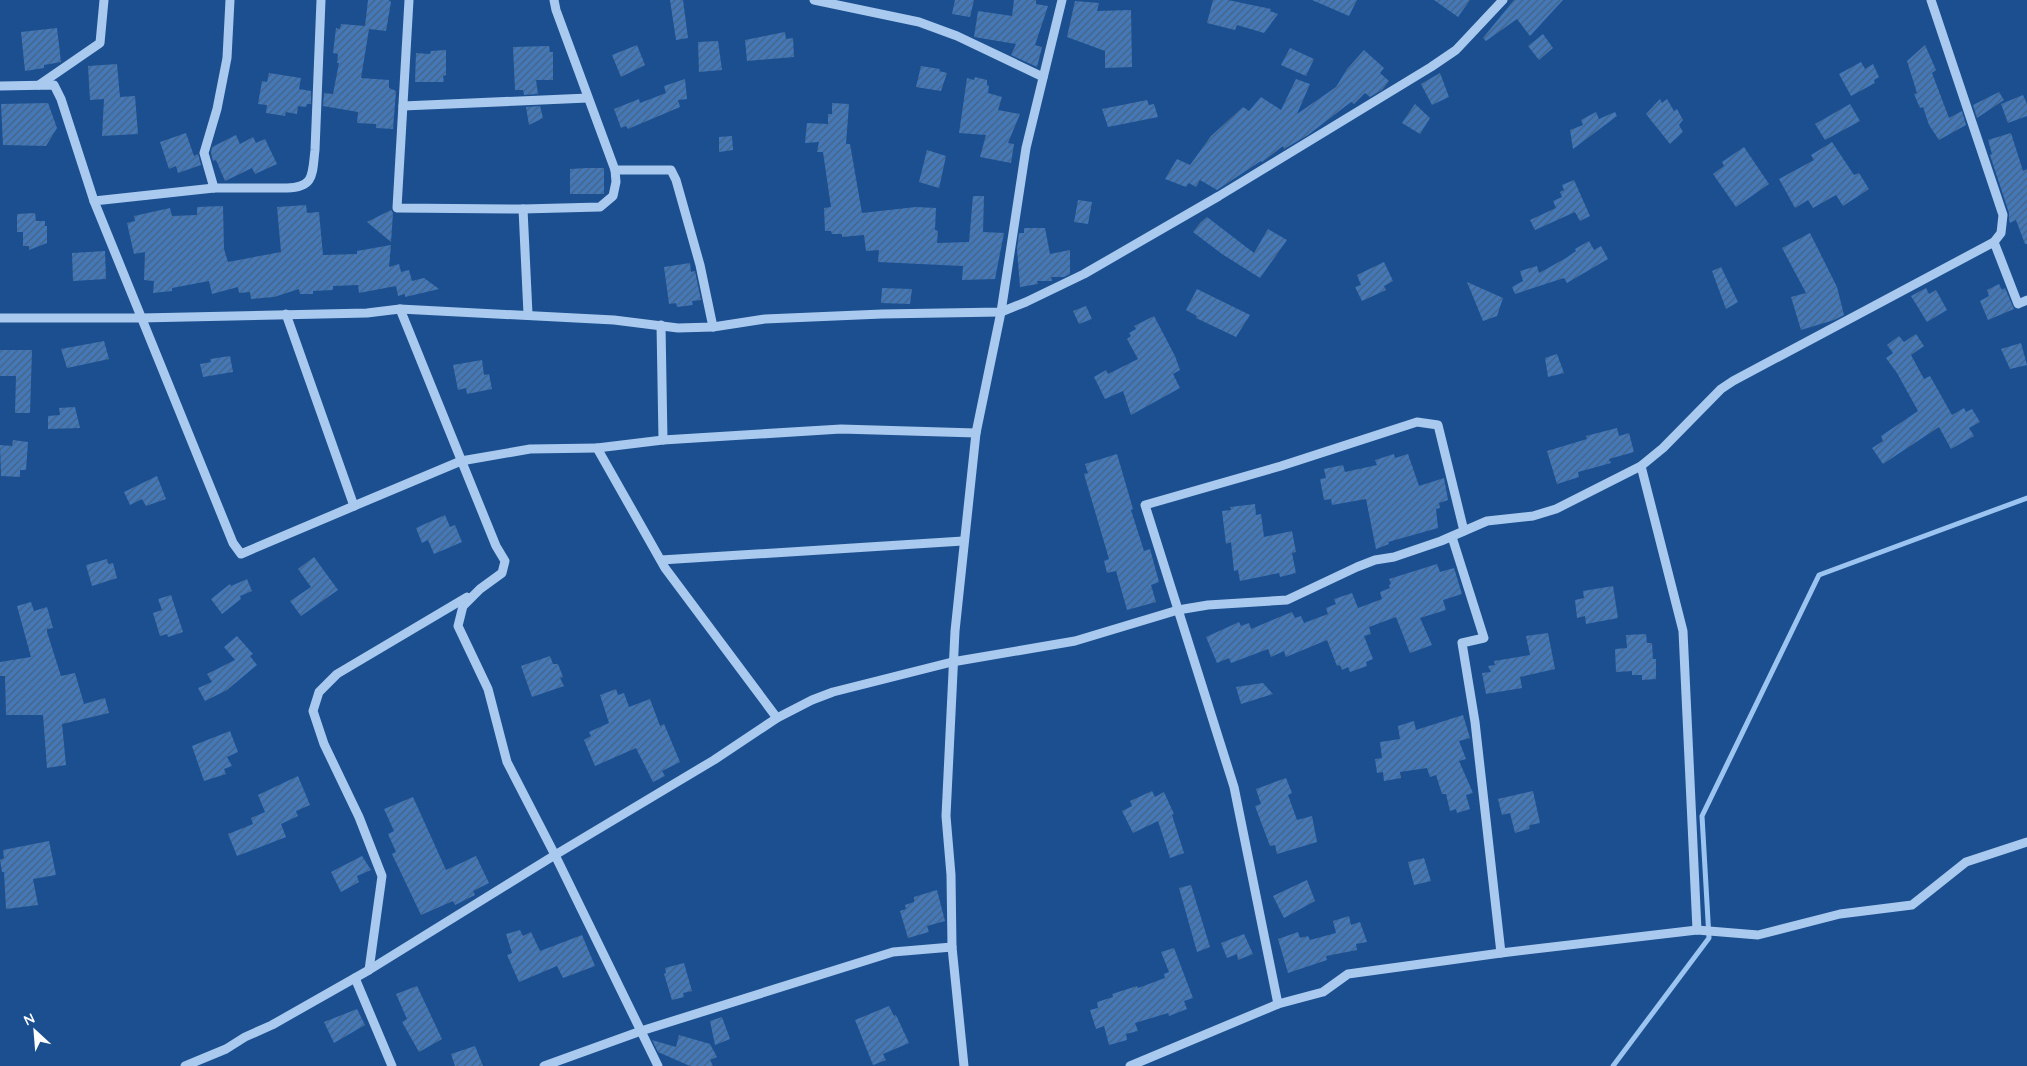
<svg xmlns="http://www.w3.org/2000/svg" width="2027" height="1066" font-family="Quicksand,sans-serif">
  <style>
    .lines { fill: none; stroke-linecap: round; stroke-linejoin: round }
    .stream { stroke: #9cc4f0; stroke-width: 5 }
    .building { fill: url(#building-hatch) }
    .minor { stroke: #a9c9ee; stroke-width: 9 }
  </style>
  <defs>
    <pattern id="building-hatch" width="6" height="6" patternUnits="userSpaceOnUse" patternTransform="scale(1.25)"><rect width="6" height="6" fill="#4478b7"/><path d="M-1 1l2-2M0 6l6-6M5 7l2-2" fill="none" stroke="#486282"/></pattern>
  </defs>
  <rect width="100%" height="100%" fill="#1b4f8f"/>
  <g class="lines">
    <path class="stream" d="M1613 1066 1709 938 1702 816 1819 575 2027 498"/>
  </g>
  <g class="building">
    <path d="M368 0H389L391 2 386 31 369 29 361 78 389 80V88L396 91 393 129 376 128V124L357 123 358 112 323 106 324 93 333 94 339 63H337L338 54 333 53 336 28 340 29 341 24 365 26Z"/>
    <path d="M670 0H683L688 38 676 40Z"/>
    <path d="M955 0H974L970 17 952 14Z"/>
    <path d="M1014 0H1036V4L1048 6 1035 45 1042 47 1037 67 1011 55 1016 44 974 37 978 11 1012 16Z"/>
    <path d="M1213 0H1228L1271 9 1270 11 1278 14 1264 33 1237 25 1235 30 1207 23Z"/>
    <path d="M1312 0H1357L1349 16Z"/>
    <path d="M1434 0H1470L1458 17Z"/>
    <path d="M1514 0H1563L1530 36 1517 19 1486 41 1483 38Z"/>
    <path d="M1075 1 1099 3 1097 11 1131 10 1132 67 1105 68V51L1067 37Z"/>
    <path d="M57 28 61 62 44 65V68L25 71 21 32Z"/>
    <path d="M785 32 786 39 793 38 794 57 747 61 745 40Z"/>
    <path d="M1543 34 1553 48 1539 60 1528 46Z"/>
    <path d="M718 41 722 70 699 72 698 42Z"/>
    <path d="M637 45 645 65 621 77 612 55Z"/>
    <path d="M1925 45 1936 70 1932 73 1949 118 1962 111 1966 125 1939 140 1929 125 1923 107 1920 108 1914 94 1917 93 1907 61Z"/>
    <path d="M549 46 550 52H553V80H536L538 94 524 95 523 90H515L513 47Z"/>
    <path d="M1290 48 1314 59 1306 76 1281 65Z"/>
    <path d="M446 50V75L443 76 444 82H415L416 53 430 54 431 51Z"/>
    <path d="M1364 50 1384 68 1380 73 1389 81 1382 90 1370 97 1365 93 1354 104 1351 102 1308 135 1284 149 1283 146 1262 162 1261 161 1217 190 1200 180 1196 187 1189 183 1186 187 1165 179 1177 159 1190 165 1211 136 1243 107 1249 111 1261 97 1281 110 1296 79 1310 84 1297 114 1336 87 1347 69Z"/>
    <path d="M1861 62 1865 69 1873 64 1879 77 1874 80 1875 83 1851 96 1839 74Z"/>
    <path d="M117 64 120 97 135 96 138 134 102 136 104 99 90 100 88 66Z"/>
    <path d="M921 66 940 69 939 71 947 73 941 91 916 87Z"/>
    <path d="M269 73 301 78 299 89 311 91V104H307L306 107 298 106 297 114 286 112 285 116 266 113 267 105 258 104 262 81 267 82Z"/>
    <path d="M1440 73 1449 97 1432 105 1421 84Z"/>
    <path d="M975 77 987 80V85L989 86 988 93 1002 97 998 110 1020 114 1008 143 1014 144 1011 163 980 157 986 135 959 133 967 78 974 80Z"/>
    <path d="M685 79 687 99 678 100 680 107 628 129 626 126 621 128 614 109 639 99 640 103 666 93 664 86Z"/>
    <path d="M1999 92 2004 100 1977 118 1973 105Z"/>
    <path d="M2023 95 2027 104V116L2008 123 2001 104Z"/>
    <path d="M1660 99 1662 103 1667 99 1674 111 1677 109 1683 120 1679 125 1683 132 1670 144 1646 114Z"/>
    <path d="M1147 100 1149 105 1154 104 1158 117 1108 127 1102 109Z"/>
    <path d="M48 103 57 128 46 146 3 145 1 104Z"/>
    <path d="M832 103 849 104 846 144H850L862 213 916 207 936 208 935 230 938 231 937 243 969 242 973 196H984L983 232 1004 233 995 279 962 280 963 266 878 262 879 250 866 251 864 235 842 237V234H832L831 231H825L824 208 831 207 823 152H817L819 142 805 143 807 123 828 124V114H832Z"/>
    <path d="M1415 104 1430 118 1420 134 1402 123Z"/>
    <path d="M1850 104 1860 121 1825 140 1815 124Z"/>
    <path d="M540 106 543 118 529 125 526 107Z"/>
    <path d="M1596 112 1599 119 1615 112 1617 116 1573 149 1570 130 1583 125 1581 120Z"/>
    <path d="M186 133 194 156 198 154 201 165 178 173 176 166 169 169 160 142Z"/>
    <path d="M2011 133 2023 171 2027 169V244H2025L2016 220 2010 223 2009 220V213L1990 155 1992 154 1988 140Z"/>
    <path d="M236 135 240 144 253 137 256 143 265 139 277 164 255 174 252 168 225 181 216 160 213 161 211 153 212 147Z"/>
    <path d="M732 136 733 150 719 152V137Z"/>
    <path d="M1832 142 1854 175 1859 173 1869 189 1843 206 1836 195 1813 208 1808 200 1795 208 1779 179 1814 160 1811 155Z"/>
    <path d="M1744 147 1769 184 1736 207 1713 174 1724 166 1722 162Z"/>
    <path d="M927 150 946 156 939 188 919 182Z"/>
    <path d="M587 168H604V194H570V169Z"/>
    <path d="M1574 180 1590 216 1580 221 1575 212 1535 230 1530 220 1556 208 1553 201 1562 197 1560 192 1564 190 1562 185Z"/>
    <path d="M1078 200 1092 202 1088 224 1074 222Z"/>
    <path d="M306 205 307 213 319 212 323 255 357 254V251L391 245 389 267 399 264 401 272 409 270 412 281 424 278 439 289 405 297V294L398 296 396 286 359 293 358 285 333 286V290L313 291V294H300L299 289 274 297 251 299 250 292 239 293 238 287 212 294 209 281 172 288V291L153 293 154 281 144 280 145 252 134 254 127 223 135 221 134 216 170 208 172 216 197 215V207L223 206 224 249 228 262 281 252 277 207Z"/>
    <path d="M391 210 393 213 391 242 367 222Z"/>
    <path d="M35 213 36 221H45V226H47V243L29 250V246H23V232H17V214Z"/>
    <path d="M1207 217 1254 253 1268 229 1287 240 1260 278 1222 254 1193 232 1201 222Z"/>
    <path d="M1024 228H1045L1050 254 1070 250V274L1064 277H1051L1052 281H1037L1038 284 1020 287 1017 249 1019 233H1024Z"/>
    <path d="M1810 233 1837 287 1844 315 1834 320 1801 330 1791 297 1806 293 1782 248Z"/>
    <path d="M1589 241 1594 250 1601 246 1608 259 1567 283 1564 278 1515 294 1512 287 1523 281 1520 271 1537 266 1539 273 1566 258 1576 251 1575 249Z"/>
    <path d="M105 251 106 279 73 281 72 253Z"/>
    <path d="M1384 262 1393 281 1384 286 1386 290 1362 301 1355 287 1361 285 1357 275Z"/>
    <path d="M690 263 691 272 695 271 701 300 692 301 693 305 677 307 676 303 669 304 664 267Z"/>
    <path d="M1721 267 1738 302 1726 309 1712 271Z"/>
    <path d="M1467 282 1503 298 1497 316 1483 321Z"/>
    <path d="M1999 284 2002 290 2005 288 2014 309 1988 320 1980 301 1989 296 1987 290Z"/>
    <path d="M882 288 912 289 910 304 881 303Z"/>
    <path d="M1926 288 1929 294 1936 290 1947 310 1927 322 1911 296Z"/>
    <path d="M1197 289 1250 315 1236 337 1196 318 1197 316 1186 310Z"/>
    <path d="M1086 306 1092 319 1079 324 1073 311Z"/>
    <path d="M1154 316 1175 356 1180 370 1173 374 1180 388 1131 415 1123 391 1105 399 1094 377 1106 370 1108 374 1138 359 1127 339 1131 336 1129 333 1136 329 1134 326Z"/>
    <path d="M1916 334 1924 346 1911 355 1924 379 1930 376 1952 415 1964 408 1966 412 1972 409 1980 422 1969 428 1974 436 1951 449 1939 427 1883 464 1872 448 1883 441 1881 436 1918 411 1897 373 1886 358 1893 353 1887 345 1899 336 1904 342Z"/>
    <path d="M104 341 109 359 67 368 61 349Z"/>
    <path d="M2021 343 2027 365 2010 369 2001 349Z"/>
    <path d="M0 350H32L30 413H15L16 376H0Z"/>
    <path d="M1557 354 1564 373 1548 377 1545 358Z"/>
    <path d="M230 356 233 372 203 377 200 364 211 362 210 359Z"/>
    <path d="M482 360 484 375 489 374 492 389 467 394 466 388 458 390 453 365Z"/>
    <path d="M75 407 80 428 48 429V416L60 415 59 408Z"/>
    <path d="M1617 428 1619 436 1629 433 1634 452 1609 459 1611 463 1578 472 1579 477 1557 484 1547 451 1587 439 1586 436Z"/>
    <path d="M13 440 28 442 26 470H20V477L1 476 0 445 12 446Z"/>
    <path d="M1117 454 1133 509 1131 510 1144 551 1150 549 1159 582 1151 585 1156 602 1127 610 1116 571 1107 573 1104 561 1109 559 1084 474 1088 473 1085 464Z"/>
    <path d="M1394 454 1395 458 1408 454 1419 486 1444 478 1448 500 1439 503 1440 508 1436 509 1438 528 1388 542 1389 544 1376 549 1366 499 1332 505 1331 499 1324 500 1320 479 1326 478 1324 469 1343 465 1345 472 1377 465 1375 460Z"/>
    <path d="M157 476 166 499 146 506 142 499 130 505 124 492Z"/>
    <path d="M1255 504 1256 515 1261 514 1264 537 1292 531 1296 552 1292 553 1296 573 1280 577 1279 573 1240 581 1238 570 1234 571 1231 542 1226 544 1222 511 1231 510 1230 507Z"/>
    <path d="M445 515 450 527 455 525 462 542 434 554 428 540 422 543 416 528Z"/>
    <path d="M314 557 338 590 301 616 290 601 311 587 298 569Z"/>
    <path d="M107 559 108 564 113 563 117 578 92 586 86 565Z"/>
    <path d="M1437 564 1440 572 1454 568 1462 594 1443 600 1446 610 1420 618 1432 645 1410 653 1396 617 1369 627 1371 634 1364 636 1373 659 1366 662 1367 666 1350 672 1348 667 1342 670 1340 665 1337 666 1327 640 1286 657 1284 651 1271 657 1268 649 1231 663 1229 658 1217 663 1206 637 1239 622 1241 626 1249 623 1251 629 1292 612 1295 618 1301 616 1304 623 1328 614 1326 608 1336 604 1334 599 1352 593 1358 608 1382 599 1380 592 1390 588 1389 585 1391 584 1389 579Z"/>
    <path d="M247 579 252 591 240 596 241 599 222 614 211 599 230 584 231 586Z"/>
    <path d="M1613 586 1618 618 1586 624 1585 616 1577 618 1575 600 1584 598 1583 591Z"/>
    <path d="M171 595 183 632 168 637 167 634 160 636 153 613 162 610 158 599Z"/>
    <path d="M31 602 34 611 47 607 53 628 47 629V632L61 676 75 673 84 704 105 698 109 713 62 724 66 765 47 768 43 715H6L5 676H0V662L31 657 17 606Z"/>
    <path d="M1548 633 1555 669 1520 677 1522 688 1486 694 1482 673 1491 672 1488 666 1495 665 1494 661 1530 655 1526 636Z"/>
    <path d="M1646 634 1647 643H1652L1653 659H1656V679L1642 680V675H1632V671L1616 672 1615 649 1627 648 1626 635Z"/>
    <path d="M237 636 253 654 250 656 257 665 227 690 205 701 198 688 212 682 207 674 235 660 224 647Z"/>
    <path d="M550 656 553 664H558L563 677 560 678 564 686 532 697 521 666Z"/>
    <path d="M1263 683 1273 694 1241 704 1236 687Z"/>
    <path d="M616 689 618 695 624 693 629 707 650 699 660 726 664 724 680 762 662 771 665 776 653 782 636 748 595 766 584 740 591 736 589 732 609 723 600 695Z"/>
    <path d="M1463 715 1470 738 1459 741 1466 759 1459 761 1473 793 1466 795 1470 809 1457 813 1456 809 1450 811 1446 794H1442L1436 775 1430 777 1427 768 1400 772 1401 778 1384 781 1383 772 1377 773 1375 759 1382 758 1380 742 1400 739 1398 726 1414 721 1416 730Z"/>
    <path d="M230 731 238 752 227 757 232 766 224 769 226 774 204 781 192 746Z"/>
    <path d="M298 776 310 805 296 811 298 816 281 824 286 837 237 856 228 834 253 824 251 818 265 812 258 795Z"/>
    <path d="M1286 778 1292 793 1288 795 1297 820 1312 816 1317 842 1277 854 1275 845 1270 846 1255 806 1261 804 1256 789Z"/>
    <path d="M1152 791 1155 797 1164 792 1174 814 1172 815 1184 853 1170 858 1158 821 1133 833 1122 811 1132 806 1130 801Z"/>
    <path d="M1533 791 1540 823 1530 825 1529 829 1515 833 1510 813 1502 815 1498 799Z"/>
    <path d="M413 797 446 870 476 856 489 883 473 891 475 895 455 905 453 901 421 915 392 854 396 852 388 834 394 831 384 809Z"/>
    <path d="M49 841 56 875 33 879 38 905 6 909 4 872H2L0 860 4 858 3 850Z"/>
    <path d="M362 856 371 870 357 876 359 882 341 892 331 872Z"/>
    <path d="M1424 858 1431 881 1414 885 1408 862Z"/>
    <path d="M1307 880 1315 901 1284 918 1273 896Z"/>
    <path d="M1191 885 1210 947 1197 952 1179 888Z"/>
    <path d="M937 890 945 921 927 926 929 932 908 938 900 911 906 909 905 905 914 902V897Z"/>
    <path d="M1349 916 1351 925 1360 922 1367 942 1356 944 1357 950 1326 956 1327 960 1288 973 1278 939 1298 932 1300 938 1308 936 1310 940 1336 933 1333 921Z"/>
    <path d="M520 930 523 936 531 932 540 951 582 935 595 966 563 978 557 966 519 982 507 955 512 953 506 934Z"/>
    <path d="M1244 934 1253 954 1238 960 1237 954 1227 958 1221 943Z"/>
    <path d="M1174 948 1193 998 1184 1001 1187 1009 1169 1016 1168 1013 1135 1023 1138 1031 1126 1034 1127 1040 1109 1045 1104 1026 1096 1029 1090 1010 1098 1008 1097 1002 1113 997 1112 994 1137 986 1138 988 1165 978 1164 974 1169 972 1161 952Z"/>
    <path d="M684 963 692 991 683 993 684 997 672 1000 664 974 666 973 665 968Z"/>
    <path d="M417 986 442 1039 419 1052 402 1022 407 1019 396 994Z"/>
    <path d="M889 1006 894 1016 896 1015 909 1043 883 1054 886 1060 873 1065 855 1020Z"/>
    <path d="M357 1009 365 1025 334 1043 324 1022Z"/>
    <path d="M722 1017 730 1039 715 1045 710 1021Z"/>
    <path d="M679 1035 710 1044 717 1057 710 1060 713 1066H690L658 1052 652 1040 676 1047Z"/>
    <path d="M475 1046 483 1066H455L451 1054Z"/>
  </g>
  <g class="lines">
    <g class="minor">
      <path d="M321 0 315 150C312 174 315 187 287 188H214L94 201 233 543 241 554 354 506"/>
      <path d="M409 0 397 208 523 209 528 314"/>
      <path d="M554 0 556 10 615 170H671L676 180 700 265 713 327"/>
      <path d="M814 0 919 22 957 36 1043 77"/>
      <path d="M39 85 100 43 104 0"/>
      <path d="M0 86 54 85 61 99 94 201"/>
      <path d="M403 106 588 98"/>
      <path d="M214 188 204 153 217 109 227 58 230 0"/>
      <path d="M523 209 600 207 613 196 616 182 615 170"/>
      <path d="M1994 242 2018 304 2027 300"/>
      <path d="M400 309 496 546 505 561 502 573 480 589 463 606 458 626 488 689 507 762 555 855 658 1066"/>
      <path d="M286 314 354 506 461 461 530 449 597 448"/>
      <path d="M0 318H141L367 313 400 309 614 320 678 328 713 327 765 319 882 314 1001 312 1026 302 1084 274 1219 196 1431 67 1456 50 1503 0"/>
      <path d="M661 325 663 440 597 448 665 568 777 718"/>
      <path d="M663 440 841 429 976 433"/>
      <path d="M1641 466 1683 631 1697 930"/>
      <path d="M1452 537 1484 638 1462 643 1475 722 1501 953"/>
      <path d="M661 560 963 541"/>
      <path d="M369 970 382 876 359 817 324 744 313 711 319 692 337 674 467 597"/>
      <path d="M355 978 392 1066"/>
      <path d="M1278 1004 1234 787 1145 505 1281 466 1417 422 1438 425 1464 531"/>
      <path d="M185 1066 226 1049 245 1037 272 1025 369 970 555 855 714 760 777 718 812 700 833 692 952 662 1075 641 1178 610 1208 605 1287 600 1357 567 1375 560 1394 557 1441 541 1487 521 1533 516 1556 509 1641 466 1663 448 1721 389 1733 381 1994 242 2001 233 2003 215 1931 0"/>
      <path d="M544 1066 641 1031 893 952 952 947"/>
      <path d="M964 1066 952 947 951 875 946 816 955 631 976 433 1001 312 1026 148 1062 0"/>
      <path d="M1130 1066 1278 1004 1323 992 1348 974 1501 953 1697 930 1758 935 1840 914 1912 905 1966 862 2027 842"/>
    </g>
  </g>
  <g transform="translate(35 1031) rotate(334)" stroke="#1b4f8f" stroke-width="4" paint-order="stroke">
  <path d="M0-4L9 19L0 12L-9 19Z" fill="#ffffff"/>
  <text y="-8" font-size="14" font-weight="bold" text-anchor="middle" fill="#ffffff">N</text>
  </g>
</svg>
